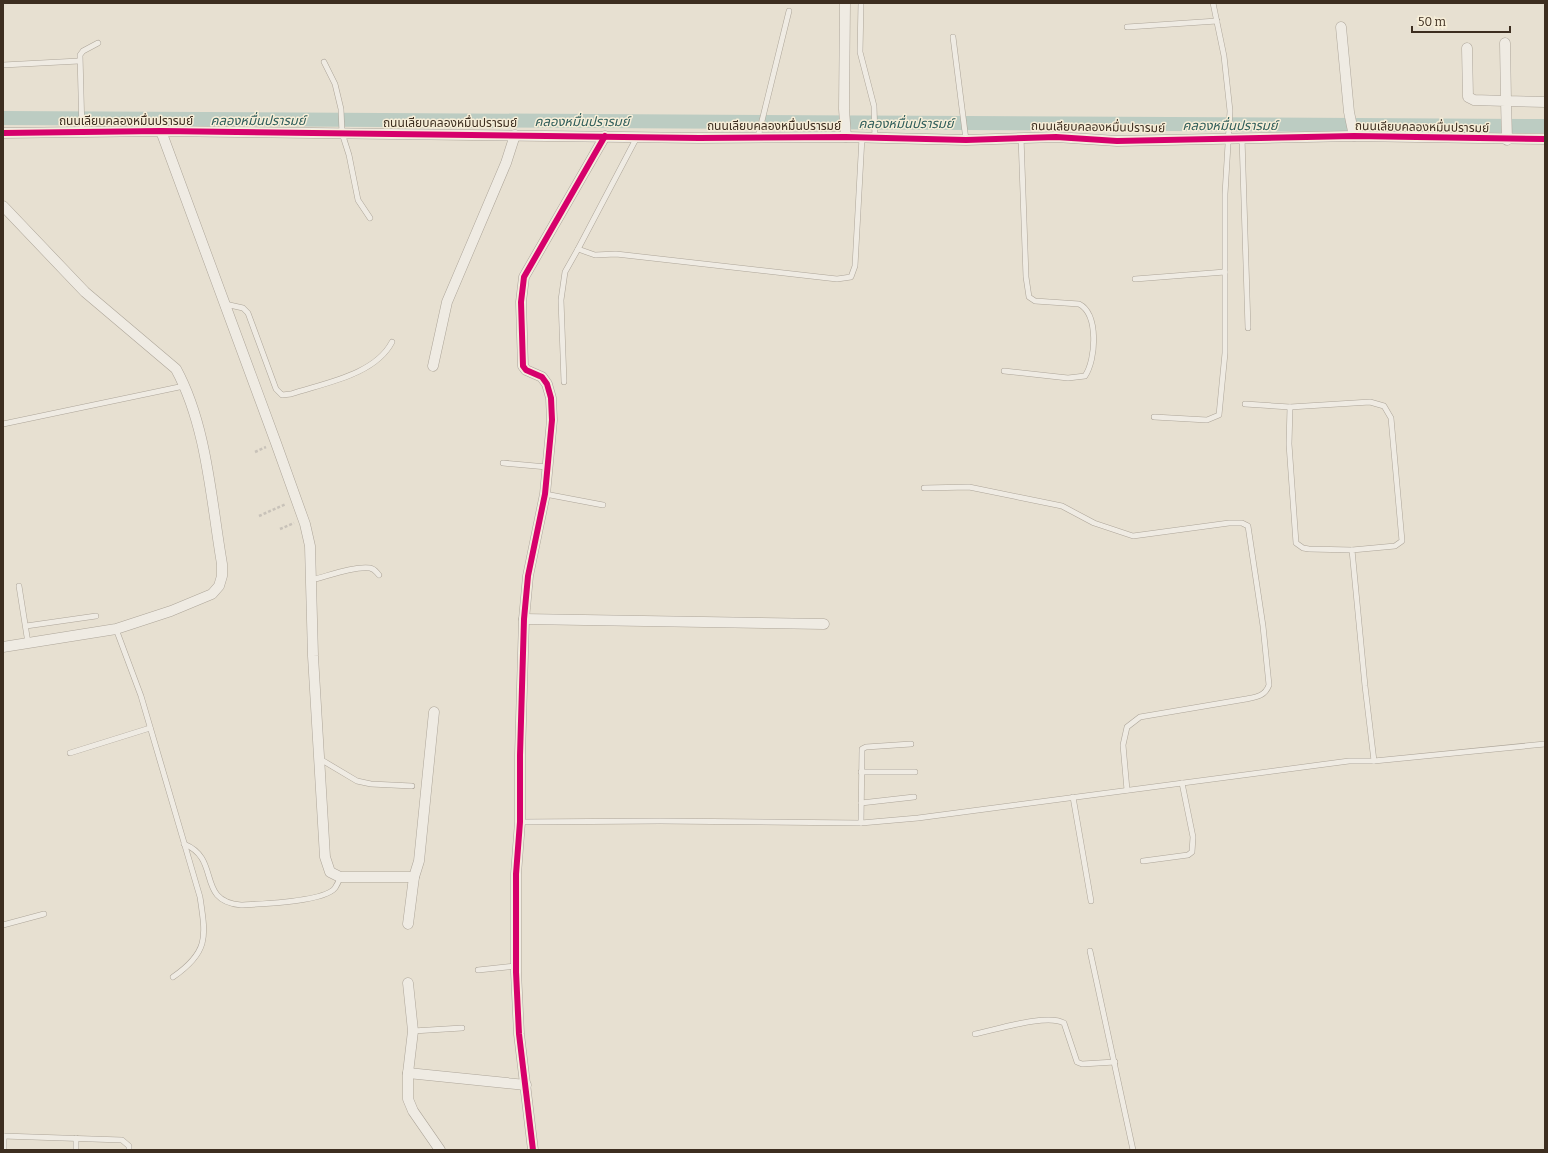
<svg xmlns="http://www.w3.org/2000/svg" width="1548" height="1153" font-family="Bitter,'Noto Sans Thai',serif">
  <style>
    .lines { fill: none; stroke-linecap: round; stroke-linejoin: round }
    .canal { stroke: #bcccc2; stroke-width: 14 }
    .lane-casing { stroke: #ada599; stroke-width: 6 }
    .street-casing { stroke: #ada599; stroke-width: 11 }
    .path { stroke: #c8c2b9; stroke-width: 2.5; stroke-dasharray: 3 2; stroke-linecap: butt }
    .lane { stroke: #efebe3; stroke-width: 5 }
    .street { stroke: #efebe3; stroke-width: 10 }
    .cycleway-casing { stroke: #f7eed8; stroke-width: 8 }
    .cycleway { stroke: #d6006c; stroke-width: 6 }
    .labels { text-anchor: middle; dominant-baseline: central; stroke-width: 3; stroke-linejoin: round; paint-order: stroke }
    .street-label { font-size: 12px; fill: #3d2e20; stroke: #f7eed8 }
    .water-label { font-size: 13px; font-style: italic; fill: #2f5d5a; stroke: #f7eed8 }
  </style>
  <rect width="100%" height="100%" fill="#e7e0d1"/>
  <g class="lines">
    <path class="canal" d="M3 118 1545 126"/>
    <defs>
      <g id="lane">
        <path d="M861 3 860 52 874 106 875 138"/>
        <path d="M1127 27 1217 21"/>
        <path d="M953 37 966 140"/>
        <path d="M324 62 335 84 341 109 342 133 349 155 358 200 370 218"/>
        <path d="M3 65 79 61"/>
        <path d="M82 132 80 55 83 51 98 43"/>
        <path d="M637 137 578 249 595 255 616 254 837 279 851 277 855 266 862 137"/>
        <path d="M758 137 789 11"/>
        <path d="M1242 138 1248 328"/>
        <path d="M1135 279 1225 272"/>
        <path d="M225 304 243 308 248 313 276 389 282 395 291 394C324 383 375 375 392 342"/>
        <path d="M1004 371 1068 378 1085 376C1096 360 1099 314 1079 304L1035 301 1029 297 1026 277 1021 137"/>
        <path d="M564 382 561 300 565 272 578 249"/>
        <path d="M1245 404 1290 407 1370 402 1384 406 1391 418 1402 541 1395 546 1352 550 1365 686 1374 761"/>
        <path d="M1290 407 1289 444 1296 543 1303 548 1309 549 1352 550"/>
        <path d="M1154 417 1207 420 1219 415 1225 353V194L1230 111 1224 56 1213 3"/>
        <path d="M3 424 184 386"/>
        <path d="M503 463 547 467"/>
        <path d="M924 488 969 487 1062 506 1094 523 1133 536 1229 523H1242L1248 526 1263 626 1269 685C1265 696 1257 697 1246 699L1140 717 1127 727 1123 745 1127 790"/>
        <path d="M545 494 603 505"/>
        <path d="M311 580C328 576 354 566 370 568 375 569 376 572 379 575"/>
        <path d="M19 586 28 643"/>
        <path d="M26 626 96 616"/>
        <path d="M116 629 141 696 200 897C206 937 209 952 173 977"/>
        <path d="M70 753 150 728"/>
        <path d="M320 759 357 781 371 784 412 786"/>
        <path d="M861 772H915"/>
        <path d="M1073 797 1091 901"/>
        <path d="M861 803 914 797"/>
        <path d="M520 822 660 821 861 823 918 818 1349 761H1374L1545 744"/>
        <path d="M861 823 862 749 866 747 911 744"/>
        <path d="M184 844C222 859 195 901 241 905 260 904 324 902 335 888 337 885 339 881 340 877"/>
        <path d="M1143 861 1188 855 1192 852 1193 837 1182 783"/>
        <path d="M3 925 44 914"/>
        <path d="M1090 951 1133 1150"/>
        <path d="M478 970 516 966"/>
        <path d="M413 1031 462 1028"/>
        <path d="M975 1034C996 1030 1047 1013 1064 1023L1077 1062 1082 1064 1115 1062"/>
        <path d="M3 1136 122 1140 129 1146V1150"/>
        <path d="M4 1150V1136"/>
        <path d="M76 1150V1138"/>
      </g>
      <g id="street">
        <path d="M845 3 844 109 846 137"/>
        <path d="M1341 27 1349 112 1354 136"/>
        <path d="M1505 43 1506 101 1545 102"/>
        <path d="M1467 48 1468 97 1474 100 1506 101 1507 140"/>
        <path d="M161 131 276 443 305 524 310 546 313 656 325 857 330 872 340 877H414"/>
        <path d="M3 133 161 131 699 138 846 137 966 140 1056 137 1117 141 1354 136 1545 139"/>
        <path d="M3 206 85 292 176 369C207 426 211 500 222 564V576L219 586 212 594 171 611 116 629 3 647"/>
        <path d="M433 366 447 302 506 163 515 135"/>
        <path d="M524 619 824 624"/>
        <path d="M408 924 414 877 419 861 434 712"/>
        <path d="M408 983 413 1031 408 1073V1099L413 1111 440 1150"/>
        <path d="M408 1073 526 1085"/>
        <path d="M533 1150 519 1034 516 972V874L520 822V755L524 619 528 576 545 494 552 420 551 398 547 384 542 377 526 370 523 366 521 302 524 277 605 136"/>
      </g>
    </defs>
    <use href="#lane" class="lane-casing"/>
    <use href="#street" class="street-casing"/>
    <g class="path">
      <path d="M255 452 266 447"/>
      <path d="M259 516 286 504"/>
      <path d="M280 529 294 523"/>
    </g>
    <use href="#lane" class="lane"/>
    <use href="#street" class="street"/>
    <defs>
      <g id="cycleway">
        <path d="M3 133 161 131 699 138 846 137 966 140 1056 137 1117 141 1354 136 1545 139"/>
        <path d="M533 1150 519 1034 516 972V874L520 822V755L524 619 528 576 545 494 552 420 551 398 547 384 542 377 526 370 523 366 521 302 524 277 605 136"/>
      </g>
    </defs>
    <use href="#cycleway" class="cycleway-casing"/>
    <use href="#cycleway" class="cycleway"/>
  </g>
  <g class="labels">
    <g class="street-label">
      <text x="126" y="121">ถนนเลียบคลองหมื่นปรารมย์</text>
      <text x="450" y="123">ถนนเลียบคลองหมื่นปรารมย์</text>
      <text x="774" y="126">ถนนเลียบคลองหมื่นปรารมย์</text>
      <text transform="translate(1098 127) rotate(1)">ถนนเลียบคลองหมื่นปรารมย์</text>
      <text transform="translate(1422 127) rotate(1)">ถนนเลียบคลองหมื่นปรารมย์</text>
    </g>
    <g class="water-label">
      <text x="258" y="120">คลองหมื่นปรารมย์</text>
      <text x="582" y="121">คลองหมื่นปรารมย์</text>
      <text x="906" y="123">คลองหมื่นปรารมย์</text>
      <text x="1230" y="125">คลองหมื่นปรารมย์</text>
    </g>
  </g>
  <rect width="1548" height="1153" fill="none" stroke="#3d2e20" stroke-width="8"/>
  <path d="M1412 26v6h98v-6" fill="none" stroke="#3d2e20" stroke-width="2"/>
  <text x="1418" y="26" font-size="12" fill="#3d2e20" stroke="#f7eed8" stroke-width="3" paint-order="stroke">50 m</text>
</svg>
